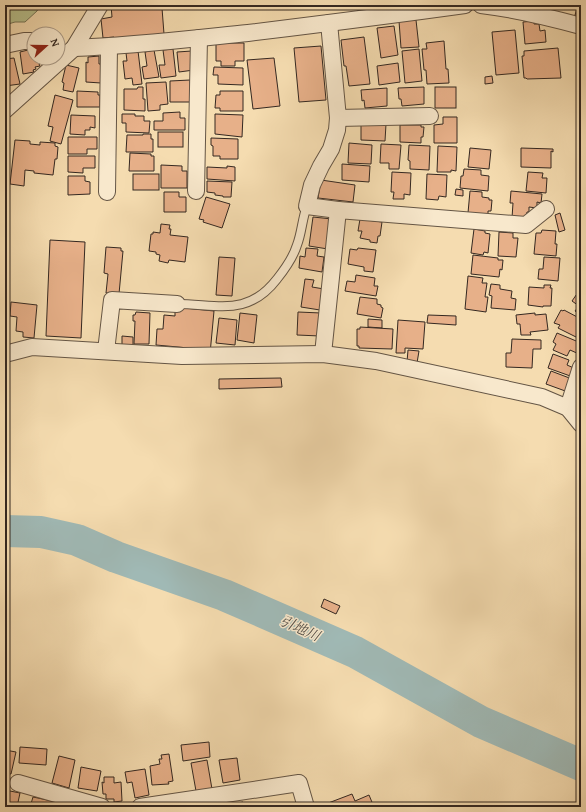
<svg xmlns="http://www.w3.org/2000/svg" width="586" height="812" font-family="'Gentium Book Plus','Noto Serif JP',serif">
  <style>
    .green { fill: #b8c18d; stroke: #767457 }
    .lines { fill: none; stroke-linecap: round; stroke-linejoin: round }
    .river { stroke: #a0b9b5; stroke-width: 32 }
    .building { fill: #e7b089; stroke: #342821 }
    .service-casing { stroke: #645545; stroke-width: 10 }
    .minor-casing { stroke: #645545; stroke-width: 18 }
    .service { stroke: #f8e8cc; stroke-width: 8 }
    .minor { stroke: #f8e8cc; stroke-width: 16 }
    .labels { text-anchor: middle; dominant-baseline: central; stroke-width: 3; stroke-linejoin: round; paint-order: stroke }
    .water-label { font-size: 14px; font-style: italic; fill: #4f4c46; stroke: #f8e8cc }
  </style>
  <rect width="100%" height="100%" fill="#f5dcb0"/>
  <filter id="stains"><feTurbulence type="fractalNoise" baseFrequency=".005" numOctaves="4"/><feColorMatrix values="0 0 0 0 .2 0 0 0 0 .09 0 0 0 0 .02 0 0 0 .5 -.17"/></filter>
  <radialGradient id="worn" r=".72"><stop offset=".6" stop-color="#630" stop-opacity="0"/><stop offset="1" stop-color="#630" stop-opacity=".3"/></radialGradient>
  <path class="green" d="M5 5H40L37 11 25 22H15L5 25Z"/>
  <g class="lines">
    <path class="river" d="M5 531 41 532 77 540 116 557 224 595 355 652 481 722 581 765"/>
  </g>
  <g class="building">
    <path d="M111 5H152V9L162 8 164 34 114 39V37L103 38 101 19 112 17Z"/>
    <path d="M357 5H367L368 10 358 11Z"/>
    <path d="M578 5H581V17L575 15Z"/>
    <path d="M416 20 419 47 401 48 399 21Z"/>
    <path d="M534 21V24H539L540 31 545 30 546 42 525 44 523 22Z"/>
    <path d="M394 26 398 55 381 58 377 28Z"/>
    <path d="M515 30 519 73 496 75 492 32Z"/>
    <path d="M364 37 370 84 349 86 346 66H344L341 40Z"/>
    <path d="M444 41 446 69H448L449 83 427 84 426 70H424L422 49H427L426 43Z"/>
    <path d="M216 43H244V61H235V66H221V61H216Z"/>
    <path d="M321 46 326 100 299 102 294 48Z"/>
    <path d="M558 48 561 78 527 79 526 78H524L522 56H524V51Z"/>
    <path d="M32 49V51L34 50V58H45L44 62 39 64 40 66 35 67 36 69 33 70 34 72 23 74 20 52Z"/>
    <path d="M173 49 176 76 161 78 159 65H165L163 50Z"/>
    <path d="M419 49 422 81 405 83 402 51Z"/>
    <path d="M154 50 159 77 144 79 142 67 147 66 145 52Z"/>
    <path d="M138 51 142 84 133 85 132 78 125 79 123 61H127L126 53Z"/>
    <path d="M192 51 194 70 179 72 177 52Z"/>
    <path d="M99 56V64H102L101 83 86 82V62L88 63V57Z"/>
    <path d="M14 58 20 84 5 86V59Z"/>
    <path d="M274 58 280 106 253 109 247 60Z"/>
    <path d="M398 63 400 82 379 85 377 66Z"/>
    <path d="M66 65 79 68 73 92 63 90 64 83 62 82Z"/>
    <path d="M214 67 243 68V85L218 84V75H213Z"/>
    <path d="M492 76 493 83 485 84V77Z"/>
    <path d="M190 80 191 102H170V81Z"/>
    <path d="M166 82 168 104 160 105V110L148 111 146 83Z"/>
    <path d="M138 87H143V99H145V111L124 110V89H137Z"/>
    <path d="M424 87V104L402 106 401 99H399L398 88Z"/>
    <rect x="435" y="87" width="21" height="21"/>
    <path d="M387 88V106L365 108 364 100 362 101 361 90Z"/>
    <path d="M77 91 98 92V95H100V107H77Z"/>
    <path d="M220 91H243V111H220V108H215L216 95H220Z"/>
    <path d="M55 95 73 100 61 144 50 141 53 127 48 126Z"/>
    <path d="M180 112V118H185V130H154V121H163V113Z"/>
    <path d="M122 114H135V116H144V121H150L149 133 126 132V123H122Z"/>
    <path d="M215 114 243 115 242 137 215 134Z"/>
    <path d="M71 115 95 116V128L90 127V130H85V135L70 134Z"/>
    <path d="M443 117H457V143H434V125L443 124Z"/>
    <path d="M361 122 386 124 385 141 361 140Z"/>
    <path d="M400 125H421V127H424L423 137H421V143L400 142Z"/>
    <rect x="158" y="132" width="25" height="15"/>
    <path d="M143 134H151V139H153V152H126L127 135H143Z"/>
    <path d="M68 137H97V149H87V154H68Z"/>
    <path d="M211 138 238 139V159H220V156H213V146L211 145Z"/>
    <path d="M15 140 30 141V144L40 145V142L55 143V146L58 147 57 159H55L53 175 34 173V171L25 170 24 186 10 184Z"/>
    <path d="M349 143 372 145 371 164 348 163Z"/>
    <path d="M381 144 401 145 399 169H389V163H380Z"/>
    <path d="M409 145 430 146 429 170 410 169V161L408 160Z"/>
    <path d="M438 146 457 147 456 171 451 170V172H437Z"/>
    <path d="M470 148 491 150 489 169 468 167Z"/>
    <path d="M521 148 553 149V152L551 151V168L521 167Z"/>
    <path d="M130 153 151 154V156H154V171H129Z"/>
    <path d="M68 156H95V168H83V173L68 172Z"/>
    <path d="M342 164 370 166 369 182 342 180Z"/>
    <path d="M161 165 182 166V171H187V188H161Z"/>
    <path d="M227 166 235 167V181L207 179V167L227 168Z"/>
    <path d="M464 169 481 170V175L489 176 488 191 460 188 461 176H463Z"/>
    <path d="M392 172 411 173 410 195 404 194V199H393L394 192H391Z"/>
    <path d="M528 172 543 173 542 178H547L546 193 526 191Z"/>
    <rect x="133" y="174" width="26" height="16"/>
    <path d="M427 174 447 175 446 197 439 196 438 200 426 199Z"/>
    <path d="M68 176H85V181L90 182V194L68 195Z"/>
    <path d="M321 180 355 185 353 202 318 198Z"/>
    <path d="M207 181 232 182 231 197H223V196L215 195V193L207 192Z"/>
    <path d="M456 189 463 190V196L455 195Z"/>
    <path d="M470 191 482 192V197L489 198V200H492L491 211H488V215L468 213Z"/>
    <path d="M511 191 542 194 541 203 537 202V208L529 207V212H527L526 219 512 218 513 203H510Z"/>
    <path d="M164 192H179V197H186V212H164Z"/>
    <path d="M206 197 230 204 222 228 203 222 204 220 199 219Z"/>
    <path d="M560 213 565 230 559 232 555 215Z"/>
    <path d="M313 217 332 219 328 249 309 246Z"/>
    <path d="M360 219 382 222 380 236H378L377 243 370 242V240L360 238 362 231H358Z"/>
    <path d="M161 224 170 225 169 229H171L170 235 188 237 185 262 169 260 168 263 159 261 160 255 156 254V252L149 251 151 234H153V232L160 233Z"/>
    <path d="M474 229 485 231V233L490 234 488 253 484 252 483 255 471 253Z"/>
    <path d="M542 230 556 231 555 244H557L556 256 534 254 536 233H541Z"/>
    <path d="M499 232 513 233V238H518L516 257 498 256Z"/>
    <path d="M50 240 85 242 81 338 46 336Z"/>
    <path d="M106 247 121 248V251H123L119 294 106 293 108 274 104 273Z"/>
    <path d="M306 248 318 249 317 256 324 257 322 272 299 268 300 256 305 257Z"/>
    <path d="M358 248 376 250 373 272 364 271V267L348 264 350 249 357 250Z"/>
    <path d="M473 255 498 258V260H503L502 270 500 269 499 277 471 274Z"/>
    <path d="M219 257 235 258 232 296 216 295Z"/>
    <path d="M544 257 560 258 558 281 538 279 539 269H543Z"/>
    <path d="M356 275 375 278 374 286H378L376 296 345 291 347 281 355 282Z"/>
    <path d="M468 276 483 278 482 283H487L485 297H488L486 312 465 309Z"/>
    <path d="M305 279 314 280 312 287 324 289 320 310 301 307Z"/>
    <path d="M491 284 500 285V289L512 291 511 298 516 299 515 310 491 308 492 296 489 295Z"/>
    <path d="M544 285H551L550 288H552L551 306H543V307L528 305 529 287 544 288Z"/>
    <path d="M581 288V315L575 311 579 306 572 301Z"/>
    <path d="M360 297 377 299V304L381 305V307L383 308 381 318 357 314Z"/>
    <path d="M11 302 37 305 34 338 23 337V332L16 331 17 317 10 316Z"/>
    <path d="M175 307 214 311 210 354 189 348 156 345 157 329H163L164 315 175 316Z"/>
    <path d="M561 310 563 311 564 310 581 319V328L576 337 558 328 560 325 554 323Z"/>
    <path d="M136 312 150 313 149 344H134L135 321H133V315H135Z"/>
    <path d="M298 312 321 313 320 336 297 335Z"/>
    <path d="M240 313 257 315 254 343 237 340Z"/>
    <path d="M535 313V315L546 314 548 330 530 332 531 335H521L520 324H517L516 315Z"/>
    <path d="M428 315 456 316V325L427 323Z"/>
    <path d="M219 318 237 320 235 345 216 343Z"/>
    <path d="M368 319 382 320V328L368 327Z"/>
    <path d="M398 320 425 322 423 349 405 348V353H396Z"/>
    <path d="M360 327 393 329 392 349 359 348V346H357V329H360Z"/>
    <path d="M557 333 581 343V350L579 354 570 350 567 356 553 350 556 344 553 342Z"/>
    <path d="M122 336 133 337V345H122Z"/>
    <path d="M512 339 541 340V349H533L532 368 506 367V353H511Z"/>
    <path d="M408 350 419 351 417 363 407 362Z"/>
    <path d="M553 354 569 360 567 365 576 369 573 377 548 368Z"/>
    <path d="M551 371 572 379 568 392 546 384Z"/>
    <path d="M281 378 282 387 219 389V379Z"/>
    <path d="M324 599 340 606 336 614 321 607Z"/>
    <path d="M209 742 210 757 183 761 181 745Z"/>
    <path d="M20 747 47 749 46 765 19 763Z"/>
    <path d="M5 750 16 752 11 774 5 773Z"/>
    <path d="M169 754 173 781 168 782 169 784 152 785 150 766 160 764 159 759H162L161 755Z"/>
    <path d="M59 756 75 760 69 788 52 783Z"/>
    <path d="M237 758 240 780 223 783 219 760Z"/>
    <path d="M207 760 212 789 196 791 191 763Z"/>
    <path d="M81 767 101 771 97 791 78 788Z"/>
    <path d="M145 769 149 795 135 798 132 782 127 783 125 772Z"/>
    <path d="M104 777H114V783L121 782 122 801 114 802V799H106V794H103L102 782 104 783Z"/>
    <path d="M5 790 20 793 17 807H5Z"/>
    <path d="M352 794 355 801 369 795 374 807H324L323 805Z"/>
    <path d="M33 797 57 802 56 807H30Z"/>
    <path d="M243 802 244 807H221V806Z"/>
  </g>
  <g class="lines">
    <defs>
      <path id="service" d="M177 304C218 304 248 317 277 279 285 269 293 258 297 245 302 232 302 219 307 206"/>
      <g id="minor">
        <path d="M481 5C515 9 548 17 581 26"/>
        <path d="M329 23 338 118 430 116"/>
        <path d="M5 45 24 41H34"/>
        <path d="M74 48C132 46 190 39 248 33 321 24 393 15 465 5"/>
        <path d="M5 110 74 48 100 5"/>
        <path d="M338 118 337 130 331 149 321 166 312 185 307 206 338 210"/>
        <path d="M196 191 199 38"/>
        <path d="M107 192 109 47"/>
        <path d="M106 351 112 300 177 304"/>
        <path d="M5 354 32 347 182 356 323 354 376 361 542 397 568 408 581 424"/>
        <path d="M323 354 338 210 526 225 546 209"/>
        <path d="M568 408 581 367"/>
        <path d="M18 783 102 807"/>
        <path d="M140 807 299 783 306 807"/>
      </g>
    </defs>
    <use href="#service" class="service-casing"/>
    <use href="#minor" class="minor-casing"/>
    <use href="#service" class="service"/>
    <use href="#minor" class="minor"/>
  </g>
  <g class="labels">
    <g class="water-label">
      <text transform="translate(300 628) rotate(24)">引地川</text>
    </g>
  </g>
  <rect width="586" height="812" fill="none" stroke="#f5dcb0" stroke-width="20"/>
  <rect x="6" y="6" width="574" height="800" fill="none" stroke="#342821" stroke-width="2"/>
  <rect x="10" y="10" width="566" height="792" fill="none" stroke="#342821"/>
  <g transform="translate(46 46) rotate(69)"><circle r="19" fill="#f8e8cc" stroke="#aa9b88"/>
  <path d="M0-3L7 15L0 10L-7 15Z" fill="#8f2418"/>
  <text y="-6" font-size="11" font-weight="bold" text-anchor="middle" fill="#342821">N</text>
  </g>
  <rect width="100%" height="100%" filter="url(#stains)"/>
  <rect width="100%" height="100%" fill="url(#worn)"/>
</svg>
